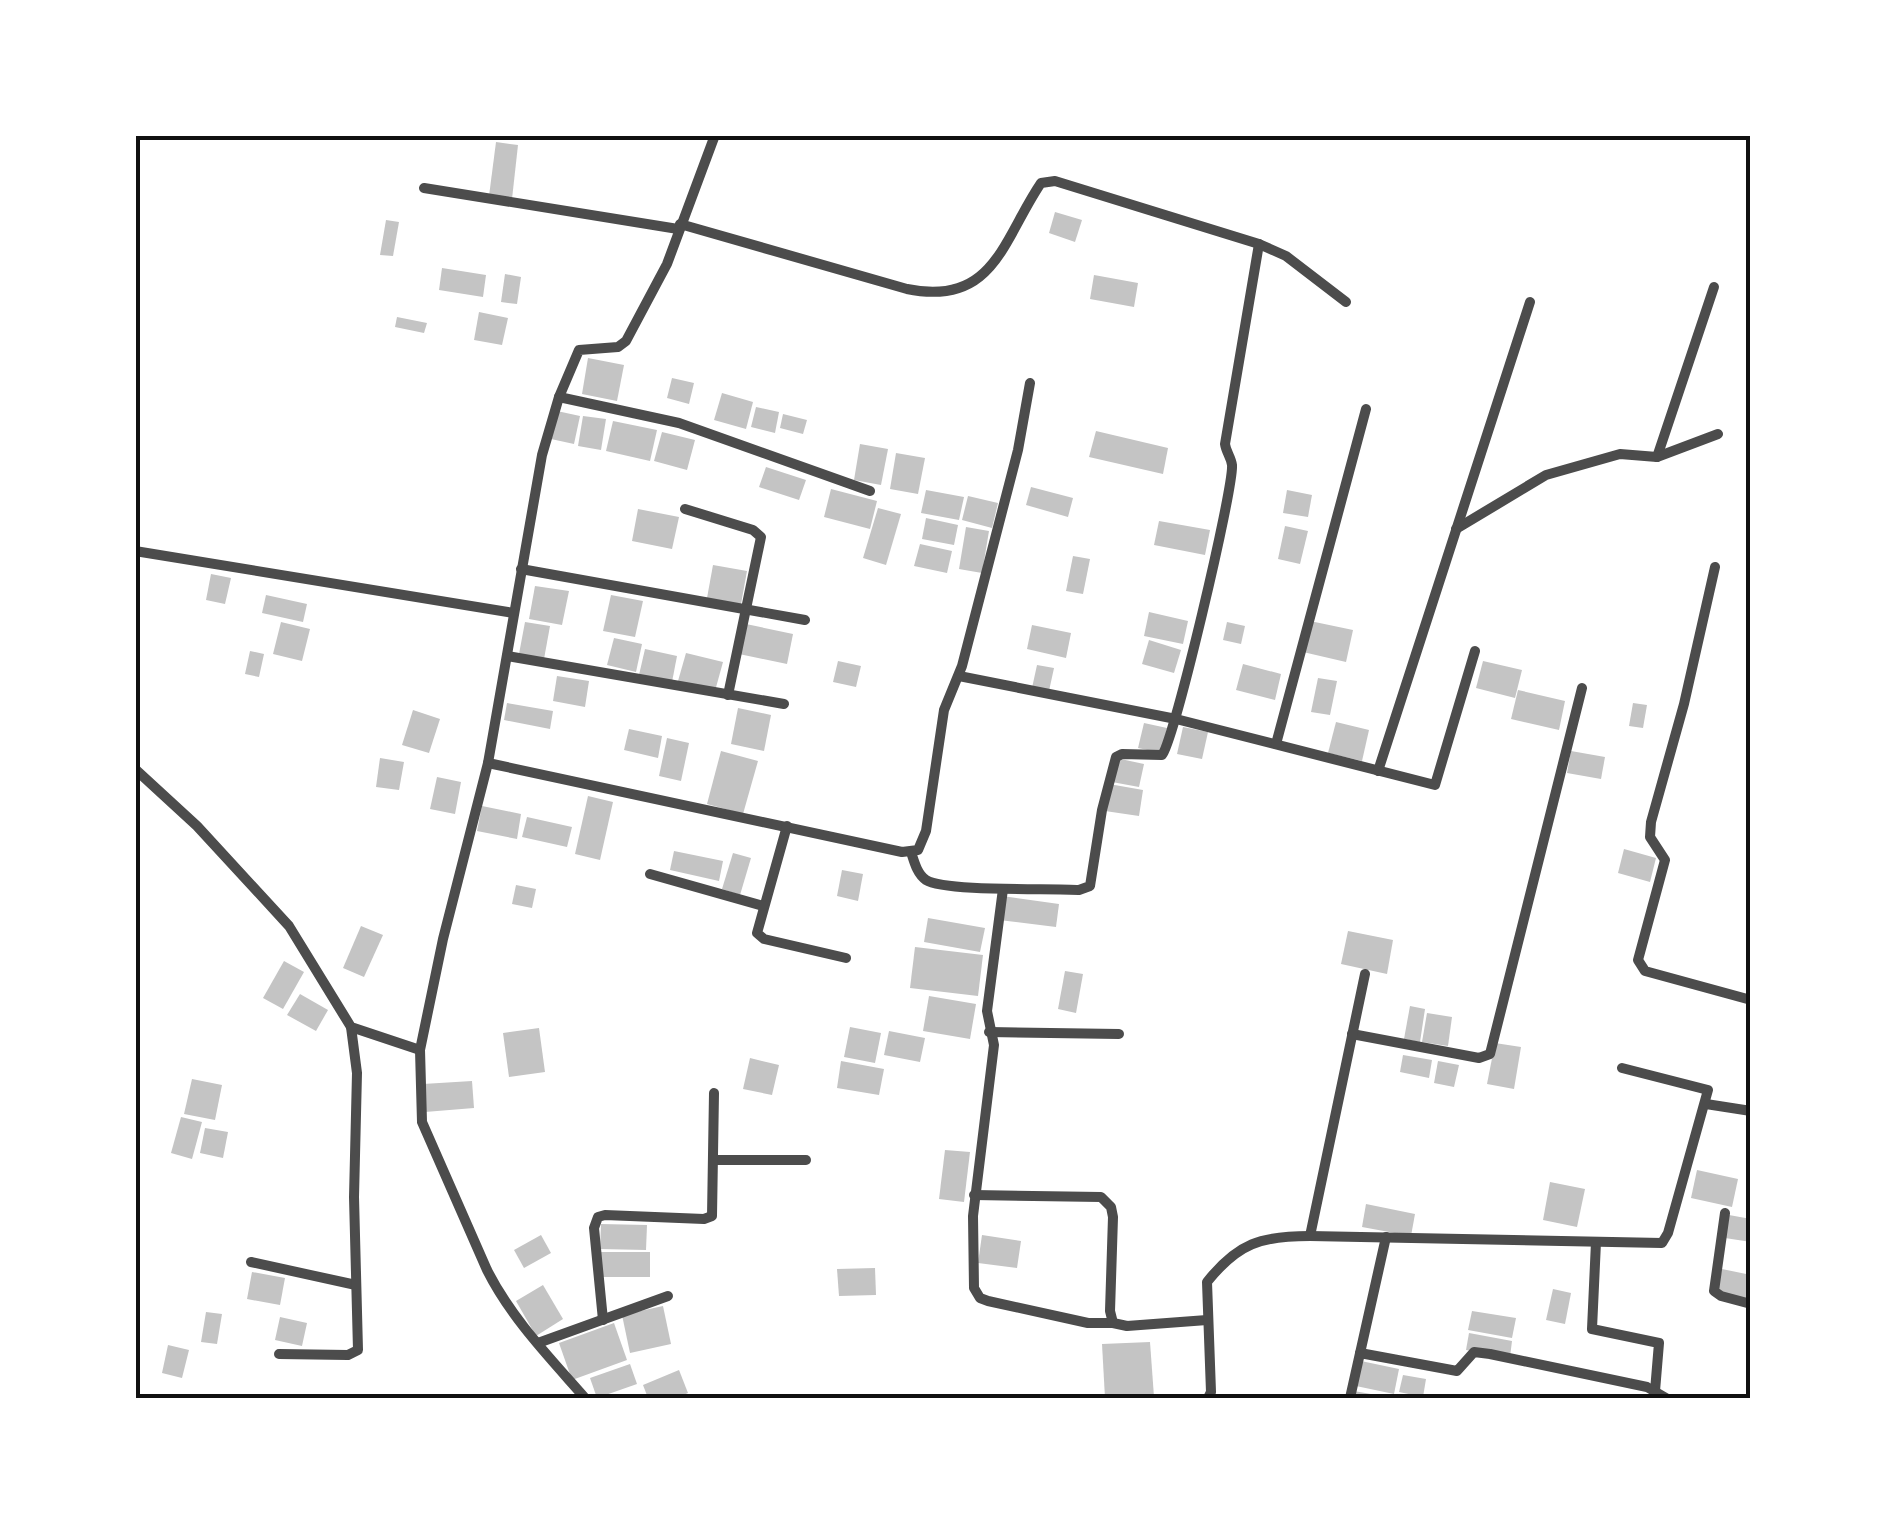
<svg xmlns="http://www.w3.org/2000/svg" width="1886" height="1533" font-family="Karla,sans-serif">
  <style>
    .building { fill: #c4c4c4 }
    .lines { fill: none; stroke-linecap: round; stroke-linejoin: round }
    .minor { stroke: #4c4c4c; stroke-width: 10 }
    .neatline { fill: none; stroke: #111; stroke-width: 4 }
  </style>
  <rect width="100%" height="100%" fill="#fff"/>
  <g class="building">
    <path d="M496 142 518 145 512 199 489 196Z"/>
    <path d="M1055 212 1082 220 1075 242 1049 233Z"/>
    <path d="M386 220 399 222 393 256 380 255Z"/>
    <path d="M442 268 486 275 483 297 439 290Z"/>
    <path d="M505 274 521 277 517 304 501 302Z"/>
    <path d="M1094 275 1138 283 1134 307 1090 299Z"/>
    <path d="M479 312 508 318 502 345 474 340Z"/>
    <path d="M397 317 427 323 424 333 395 327Z"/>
    <path d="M588 358 624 365 617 401 582 394Z"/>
    <path d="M672 378 694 383 689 404 667 398Z"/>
    <path d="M722 393 753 402 746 429 714 420Z"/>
    <path d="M756 407 779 412 775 433 751 427Z"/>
    <path d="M557 411 580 416 574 444 551 439Z"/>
    <path d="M783 414 807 420 803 434 780 428Z"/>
    <path d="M583 416 606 419 601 450 578 446Z"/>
    <path d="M613 421 657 430 650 461 606 451Z"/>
    <path d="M1096 431 1168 448 1163 474 1089 457Z"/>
    <path d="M662 432 695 440 687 470 654 461Z"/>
    <path d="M860 444 888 449 881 485 854 480Z"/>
    <path d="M896 453 925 458 918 494 890 489Z"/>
    <path d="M766 467 806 480 799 500 759 487Z"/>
    <path d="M1031 487 1073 498 1068 517 1026 505Z"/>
    <path d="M831 489 877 501 870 529 824 517Z"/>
    <path d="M926 490 964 497 959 520 921 513Z"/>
    <path d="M1287 490 1312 495 1308 517 1283 513Z"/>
    <path d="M968 496 998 503 992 528 962 520Z"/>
    <path d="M878 508 901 514 886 565 863 558Z"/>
    <path d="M638 509 679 517 672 549 632 541Z"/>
    <path d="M926 518 958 525 954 545 922 539Z"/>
    <path d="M1159 521 1210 530 1205 555 1154 545Z"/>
    <path d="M1285 526 1308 531 1300 564 1278 559Z"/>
    <path d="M966 527 989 531 982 573 959 569Z"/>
    <path d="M920 544 952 551 947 573 914 566Z"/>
    <path d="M1073 556 1090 559 1083 594 1066 591Z"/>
    <path d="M713 565 747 571 741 604 707 598Z"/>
    <path d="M211 574 231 578 225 604 206 600Z"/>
    <path d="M535 586 569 591 562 625 529 619Z"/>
    <path d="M266 595 307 604 303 622 262 613Z"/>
    <path d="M611 595 643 601 635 637 603 631Z"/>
    <path d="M1149 612 1188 621 1183 644 1144 636Z"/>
    <path d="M1310 621 1353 630 1346 662 1303 652Z"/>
    <path d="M281 622 310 629 302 661 273 654Z"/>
    <path d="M525 622 550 626 544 659 519 654Z"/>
    <path d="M1227 622 1245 626 1241 644 1223 640Z"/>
    <path d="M746 624 793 634 787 664 739 654Z"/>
    <path d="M1032 625 1071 633 1066 658 1027 649Z"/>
    <path d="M614 638 642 644 636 672 607 665Z"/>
    <path d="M1149 640 1181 650 1174 673 1142 664Z"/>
    <path d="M645 649 677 656 672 682 639 675Z"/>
    <path d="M250 651 264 654 259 677 245 674Z"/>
    <path d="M686 653 723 662 715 691 678 681Z"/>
    <path d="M838 661 861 666 856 687 833 682Z"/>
    <path d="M1483 661 1522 670 1515 698 1476 688Z"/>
    <path d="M1243 664 1281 674 1275 700 1236 690Z"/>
    <path d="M1037 665 1054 668 1049 691 1032 688Z"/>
    <path d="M557 676 589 681 585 707 553 701Z"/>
    <path d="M1318 678 1337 681 1330 715 1311 712Z"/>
    <path d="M1518 690 1565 701 1559 730 1511 719Z"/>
    <path d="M507 703 553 711 550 729 504 720Z"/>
    <path d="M1633 703 1647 705 1643 728 1629 726Z"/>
    <path d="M738 708 771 715 764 751 731 744Z"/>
    <path d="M413 710 440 719 429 753 402 745Z"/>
    <path d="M1336 722 1369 730 1362 761 1328 753Z"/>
    <path d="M1144 723 1167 728 1162 753 1138 748Z"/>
    <path d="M1183 727 1208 732 1202 759 1177 754Z"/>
    <path d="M629 729 662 736 658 758 624 750Z"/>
    <path d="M667 738 689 743 681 781 659 776Z"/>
    <path d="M721 751 758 761 743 814 707 804Z"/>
    <path d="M1571 751 1605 757 1601 779 1567 773Z"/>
    <path d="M380 758 404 762 399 790 376 787Z"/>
    <path d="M1116 758 1144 764 1139 787 1112 782Z"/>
    <path d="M437 777 461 782 455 814 430 809Z"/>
    <path d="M1109 784 1143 790 1139 816 1105 811Z"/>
    <path d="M588 796 613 802 600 860 575 854Z"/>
    <path d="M482 806 521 814 517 839 477 831Z"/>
    <path d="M527 817 572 827 567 847 522 837Z"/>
    <path d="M1624 849 1656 858 1650 882 1618 873Z"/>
    <path d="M674 851 723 861 719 881 670 870Z"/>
    <path d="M733 853 751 858 740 895 722 889Z"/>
    <path d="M842 870 863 874 858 901 837 896Z"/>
    <path d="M516 885 536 889 532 908 512 904Z"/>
    <path d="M1002 896 1059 904 1056 927 999 920Z"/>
    <path d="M928 918 985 928 980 952 924 942Z"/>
    <path d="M361 926 383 935 364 977 343 968Z"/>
    <path d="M1348 931 1393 940 1387 974 1341 964Z"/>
    <path d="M915 947 983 955 978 996 910 988Z"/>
    <path d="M284 961 304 972 283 1009 263 998Z"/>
    <path d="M1065 971 1083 974 1076 1013 1058 1009Z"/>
    <path d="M300 994 328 1010 316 1031 287 1015Z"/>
    <path d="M929 996 976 1004 970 1039 923 1031Z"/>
    <path d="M1410 1006 1425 1009 1420 1042 1404 1039Z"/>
    <path d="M1427 1013 1452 1017 1448 1046 1422 1042Z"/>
    <path d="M850 1027 881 1033 875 1063 844 1057Z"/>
    <path d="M539 1028 545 1072 509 1077 503 1033Z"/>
    <path d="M889 1031 925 1038 920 1062 884 1055Z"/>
    <path d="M1495 1043 1521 1047 1514 1089 1487 1084Z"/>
    <path d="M1403 1055 1432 1060 1429 1078 1400 1072Z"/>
    <path d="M750 1058 779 1065 772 1095 743 1089Z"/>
    <path d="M841 1061 884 1069 879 1095 837 1088Z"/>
    <path d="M1438 1061 1459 1065 1454 1087 1434 1083Z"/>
    <path d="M192 1079 222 1085 215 1120 184 1114Z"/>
    <path d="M472 1081 474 1108 425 1112 423 1084Z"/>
    <path d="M181 1117 202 1122 192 1159 171 1153Z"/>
    <path d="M205 1128 228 1132 223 1158 200 1153Z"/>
    <path d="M945 1150 970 1152 964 1202 939 1199Z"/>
    <path d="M1697 1170 1738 1179 1732 1207 1691 1198Z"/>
    <path d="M1550 1182 1585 1189 1577 1227 1543 1220Z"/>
    <path d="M1366 1204 1415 1214 1411 1236 1362 1227Z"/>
    <path d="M1729 1215 1751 1219V1242L1725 1238Z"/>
    <path d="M601 1224 647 1225 646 1250 600 1249Z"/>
    <path d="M541 1235 551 1253 524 1268 514 1250Z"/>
    <path d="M982 1235 1021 1241 1017 1268 978 1263Z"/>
    <rect x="601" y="1252" width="49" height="25"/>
    <path d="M875 1268 876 1295 839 1296 837 1269Z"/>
    <path d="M1722 1269 1751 1275V1301L1717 1294Z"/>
    <path d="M252 1272 285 1278 280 1305 247 1299Z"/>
    <path d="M543 1285 563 1319 536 1336 516 1301Z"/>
    <path d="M1553 1289 1571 1293 1565 1324 1546 1320Z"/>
    <path d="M663 1306 671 1344 630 1353 622 1315Z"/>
    <path d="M1472 1311 1516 1318 1512 1338 1468 1330Z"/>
    <path d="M206 1312 222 1314 217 1344 201 1342Z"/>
    <path d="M280 1317 307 1323 302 1346 275 1340Z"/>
    <path d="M614 1323 627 1360 572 1380 559 1343Z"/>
    <path d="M1469 1333 1512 1341 1510 1357 1466 1350Z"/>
    <path d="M1150 1342 1154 1397 1105 1398 1102 1344Z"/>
    <path d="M168 1345 189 1350 182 1378 162 1373Z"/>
    <path d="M1361 1361 1399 1369 1394 1394 1356 1386Z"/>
    <path d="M630 1364 637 1384 597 1398 590 1378Z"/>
    <path d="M679 1370 688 1393 676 1398H648L643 1385Z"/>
    <path d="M1403 1375 1426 1379 1423 1397 1399 1392Z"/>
    <path d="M1354 1391 1382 1396V1398H1353Z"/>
  </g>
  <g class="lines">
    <g class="minor">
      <path d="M424 188 678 229"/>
      <path d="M680 224 907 289C994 307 1003 239 1041 183L1055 181 1259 244 1286 256 1346 302"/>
      <path d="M559 397 679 423 870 491"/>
      <path d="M1657 457 1714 287"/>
      <path d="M685 509 753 530 761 537 728 695"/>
      <path d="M1456 529 1546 475 1620 454 1657 457 1718 434"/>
      <path d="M135 551 514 613"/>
      <path d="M1715 567 1684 704 1651 822 1650 837 1665 860 1638 960 1645 971 1751 1000"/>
      <path d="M521 569 805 620"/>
      <path d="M507 656 784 704"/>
      <path d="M959 676 1176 719 1435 785 1475 651"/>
      <path d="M1276 744 1366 409"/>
      <path d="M488 763 902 852 918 850 926 831 944 710 962 666 1018 450 1030 383"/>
      <path d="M135 769 197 826 289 926 351 1027 420 1050"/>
      <path d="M1378 771 1530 302"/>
      <path d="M787 826 757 933 764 939 846 958"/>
      <path d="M911 852C914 861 917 874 926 880 945 892 1051 888 1079 890L1090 886 1102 810 1116 757 1122 754 1162 755C1174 741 1234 488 1232 465 1231 457 1226 452 1225 444L1259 244"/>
      <path d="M650 874 763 906"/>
      <path d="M1003 889 987 1011 994 1045 973 1216 974 1288 980 1298 988 1301 1088 1323H1113"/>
      <path d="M989 1032 1119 1034"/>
      <path d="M1352 1034 1479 1058 1490 1054 1582 688"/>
      <path d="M1706 1104 1751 1111"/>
      <path d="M713 1160H806"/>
      <path d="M974 1195 1101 1197 1111 1207 1113 1217 1110 1311 1113 1323 1127 1326 1207 1320"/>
      <path d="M1725 1213 1714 1291 1721 1296 1751 1304"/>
      <path d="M1310 1236 1365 974"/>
      <path d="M1596 1242 1592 1329 1659 1343 1655 1391"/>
      <path d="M251 1262 356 1285"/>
      <path d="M603 1320 594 1228 598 1217 605 1215 704 1219 712 1216 714 1093"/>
      <path d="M538 1343 668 1296"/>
      <path d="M1360 1353 1457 1371 1474 1352 1490 1354 1647 1387 1666 1398"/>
      <path d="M279 1354 348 1355 358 1350 354 1197 357 1073 351 1027"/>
      <path d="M585 1398C550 1358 511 1318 487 1270L422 1122 420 1050 443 939 488 763 542 455 559 397 579 350 618 347 626 341 667 264 715 135"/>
      <path d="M1208 1398 1211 1392 1207 1282C1238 1243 1261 1236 1310 1236L1662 1243 1668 1233 1708 1090 1622 1068"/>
      <path d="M1350 1398 1386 1237"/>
    </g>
  </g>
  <rect width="1886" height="1533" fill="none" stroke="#ffffff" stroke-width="275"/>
  <rect x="138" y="138" width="1610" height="1258" class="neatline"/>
</svg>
